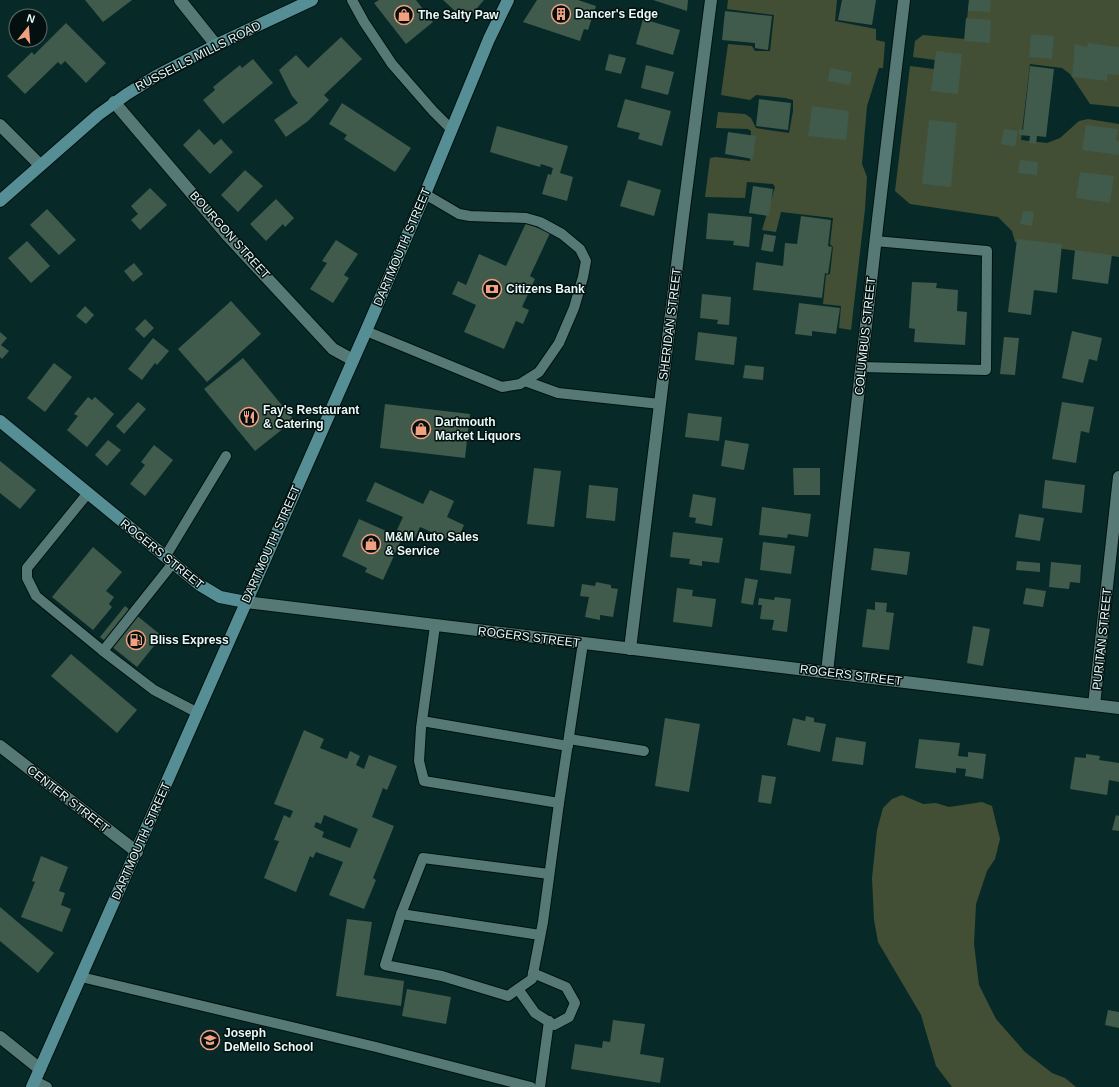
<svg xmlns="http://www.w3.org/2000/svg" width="1119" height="1087" font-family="Arial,sans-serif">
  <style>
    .green { fill: #424f35 }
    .building { fill: #405a4b; fill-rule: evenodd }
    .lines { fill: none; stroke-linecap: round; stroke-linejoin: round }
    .lane-casing { stroke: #001210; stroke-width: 12 }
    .street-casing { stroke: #001210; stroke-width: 14 }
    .secondary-casing { stroke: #001210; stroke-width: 14 }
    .lane { stroke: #567976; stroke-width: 10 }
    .street { stroke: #567976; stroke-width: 12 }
    .secondary { stroke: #558e94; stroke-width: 12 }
    .labels { text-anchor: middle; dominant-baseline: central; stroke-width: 3; stroke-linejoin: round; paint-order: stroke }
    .poi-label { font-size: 12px; font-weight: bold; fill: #e6f9f6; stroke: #04100f; text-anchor: start }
    .street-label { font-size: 12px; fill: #e6f9f6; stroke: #04100f }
  </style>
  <rect width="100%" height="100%" fill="#072a28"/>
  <g class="green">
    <path d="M728 0H837L835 21 876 29V40L885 42 883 68H879L867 106 862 164 867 177 865 209 851 330 839 328 841 306 823 304 826 275 830 274 833 247 830 244 833 218 781 212 776 232 762 230 775 187 773 184 747 182 745 198 705 197 710 158 716 157 750 161 751 131 748 129 716 128 718 112 745 114 751 118 756 128 789 133 793 111V100L785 98 756 95 750 100 721 95 728 44 752 46 755 51H770L774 15 727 9Z"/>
    <path d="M969 0H1119V107L1090 104 1070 74 1062 68 1030 64 1021 140 1047 143 1060 138 1079 121 1088 119 1119 124V257L1015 242 1012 231 998 217 910 204 895 191 910 66 934 69 935 60 913 57 915 41 923 35 965 39Z"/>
    <path d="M902 795 923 804 936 803 949 807 982 802 992 806 1000 839 995 859 987 871 976 904 974 944 979 985 996 1019 1025 1052 1052 1073 1065 1078 1076 1087H952L936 1066 921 1015 878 942 874 920 872 878 877 830 883 808 892 799Z"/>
  </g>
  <g class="building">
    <path d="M85 0H132L103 22Z"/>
    <path d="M379 0H416L433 22 406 44 374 3Z"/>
    <path d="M443 0H484L466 21Z"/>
    <path d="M537 0H578L596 6 588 30 584 29 580 41 523 22Z"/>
    <path d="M653 0H688L687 11Z"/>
    <path d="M842 0H876L872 25 838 20Z"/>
    <path d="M969 0H991L990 12 968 11Z"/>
    <path d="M725 11 772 16 768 50 755 48V43L722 40Z"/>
    <path d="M966 18 991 20 990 43 964 41Z"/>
    <path d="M643 19 680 30 673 55 636 44Z"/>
    <path d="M66 23 106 63 86 83 65 61 61 65 58 62 25 94 7 76 32 52 34 55Z"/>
    <path d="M1031 34 1054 36 1052 59 1029 57Z"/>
    <path d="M341 37 362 59 324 95 329 100 308 121 286 137 274 120 298 103 292 96 279 70 296 55 308 68Z"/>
    <path d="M1088 43 1119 47V75L1107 74V81L1072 77 1075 44 1087 47Z"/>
    <path d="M936 51 962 54 958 94 931 91Z"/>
    <path d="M609 54 626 58 621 74 605 70Z"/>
    <path d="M253 59 273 83 223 124 203 100 215 90 213 87 240 65 242 68Z"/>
    <path d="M646 65 674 72 668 95 641 88Z"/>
    <path d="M1030 66 1054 69 1046 137 1037 136 1036 144 1029 143 1030 136 1019 135V129L1023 130Z"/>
    <path d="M830 68 852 72 850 85 828 81Z"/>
    <path d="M625 99 671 111 662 146 638 139 640 133 617 127Z"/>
    <path d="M759 99 791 103 788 130 756 126Z"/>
    <path d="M342 103 411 148 395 172 344 139 347 135 329 124Z"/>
    <path d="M812 106 849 111 846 140 808 136Z"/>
    <path d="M929 120 957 123 951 187 922 184Z"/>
    <path d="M1086 125 1118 129 1116 140 1119 141V155L1082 150Z"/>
    <path d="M497 126 568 146 560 173 573 177 567 201 542 194 548 174 551 175 553 168 541 164 540 167 490 152Z"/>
    <path d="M199 129 214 145 221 139 233 152 210 174 183 145Z"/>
    <path d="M1004 129 1018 131 1015 147 1001 144Z"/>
    <path d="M728 132 756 136 753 159 725 154Z"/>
    <path d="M1020 160 1038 162 1037 175 1018 173Z"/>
    <path d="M245 170 263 186 238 212 221 195Z"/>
    <path d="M1080 172 1114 176 1110 203 1076 198Z"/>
    <path d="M628 180 661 190 654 216 620 206Z"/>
    <path d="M753 186 773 189 769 216 749 213Z"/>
    <path d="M150 188 167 205 140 230 131 220 138 214 131 206Z"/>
    <path d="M276 199 294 218 285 227 283 224 266 241 250 224Z"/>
    <path d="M47 209 76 240 59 255 30 225Z"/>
    <path d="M1023 211 1034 212 1032 226 1020 224Z"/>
    <path d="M708 213 752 217 749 247 733 245 734 241 706 239Z"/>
    <path d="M801 216 831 220 828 246 832 247 828 274 825 273 822 298 753 290 756 262 783 266 785 243 797 244Z"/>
    <path d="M526 223 550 233 530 276 535 279 522 307 529 310 523 324 516 321 504 349 464 332 476 305 452 294 458 281 466 285 479 254 506 266Z"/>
    <path d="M764 234 776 236 773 252 761 250Z"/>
    <path d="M1017 239 1062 244 1057 293 1034 290 1031 315 1008 312Z"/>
    <path d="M336 240 358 254 344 275 349 278 333 303 310 289 327 263 322 261Z"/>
    <path d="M27 241 50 266 31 283 8 258Z"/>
    <path d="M1075 250 1112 255 1108 284 1072 279Z"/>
    <path d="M134 263 143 274 133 282 124 271Z"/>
    <path d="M912 282 937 283 936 288 958 290 957 311 967 312 965 345 914 342 915 329 909 328Z"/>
    <path d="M702 294 731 297 729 325 717 324 718 320 700 318Z"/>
    <path d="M231 301 261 334 207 382 178 349Z"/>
    <path d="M799 303 840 308 836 334 812 331V336L795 334Z"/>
    <path d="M85 306 94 315 86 324 76 316Z"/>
    <path d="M145 319 154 328 144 338 135 329Z"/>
    <path d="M1072 331 1102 338 1097 361 1089 359 1083 383 1062 378Z"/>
    <path d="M0 332 7 338 1 345 9 351 2 359 0 357Z"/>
    <path d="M698 332 737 337 734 365 695 360Z"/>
    <path d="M1004 337 1019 338 1015 375 1000 374Z"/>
    <path d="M153 338 169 351 157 365 155 363 142 380 128 369Z"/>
    <path d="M243 358 294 420 255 451 204 389Z"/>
    <path d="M54 363 72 377 45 412 27 398Z"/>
    <path d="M745 365 764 367 763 380 743 378Z"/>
    <path d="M88 397 92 400 95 397 114 414 87 447 67 430 78 416 74 414Z"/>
    <path d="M138 402 146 409 124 434 116 426Z"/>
    <path d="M1062 402 1094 407 1089 433 1081 431 1076 463 1052 459Z"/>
    <path d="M385 404 470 414 465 458 380 448Z"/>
    <path d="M688 413 722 417 719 441 685 437Z"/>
    <path d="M108 440 121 450 107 466 95 455Z"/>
    <path d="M725 440 749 444 744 470 721 466Z"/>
    <path d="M154 445 173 460 145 496 130 484 145 465 141 462Z"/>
    <path d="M0 461 36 490 20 509 0 493Z"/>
    <path d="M534 468 561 471 554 527 527 524Z"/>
    <path d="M793 468H820V495H794Z"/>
    <path d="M1045 480 1085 485 1082 513 1042 508Z"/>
    <path d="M375 482 423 504 430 490 454 501 447 517 464 525 456 543 420 527 415 538 397 530 403 517 366 501Z"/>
    <path d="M589 485 618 488 615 521 586 518Z"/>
    <path d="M693 494 716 498 712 526 695 523 696 518 689 517Z"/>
    <path d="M762 507 811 514 808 537 788 534 787 538 759 535Z"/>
    <path d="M1019 514 1044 518 1040 541 1015 537Z"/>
    <path d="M359 519 402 538 383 580 365 572 367 568 342 556Z"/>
    <path d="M673 532 723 538 719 563 702 561V566L689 564 690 559 670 557Z"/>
    <path d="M763 542 795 546 791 574 760 570Z"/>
    <path d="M93 547 122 572 106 591 114 597 109 604 112 607 93 630 52 597Z"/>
    <path d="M874 548 910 552 907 575 871 570Z"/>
    <path d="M1017 561 1040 563V572L1016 570Z"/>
    <path d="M1051 562 1081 565 1080 583 1070 582 1069 589 1049 587Z"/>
    <path d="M745 578 758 580 753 605 741 603Z"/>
    <path d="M596 582 611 585V588L618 589 613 617 600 615V620L585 617 589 597 580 596 582 584 595 586Z"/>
    <path d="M677 588 693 590 692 596 716 599 712 627 673 622Z"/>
    <path d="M1026 588 1046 591 1043 607 1023 604Z"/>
    <path d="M775 597 791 599 787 632 772 630 774 620 760 619 762 605H758L759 598 774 600Z"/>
    <path d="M875 602 887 603 886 612 894 613 889 650 862 647 867 609 875 610Z"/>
    <path d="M125 606 162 636 137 667 100 637Z"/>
    <path d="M973 626 990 629 983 666 967 663Z"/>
    <path d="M71 654 137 710 117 733 51 676Z"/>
    <path d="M806 716 814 718V722L826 724 820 752 787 745 793 718 805 721Z"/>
    <path d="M665 718 700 724 689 792 655 786Z"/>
    <path d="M304 730 324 739 320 748 347 759 350 751 360 756 356 765 364 769 369 755 397 766 387 790 383 788 372 817 394 826 373 878 376 880 364 909 329 895 343 862 316 852 313 858 310 856 296 892 264 878 279 841 274 840 284 815 290 818 293 811 274 804ZM324 815 358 829 350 848 322 837 324 832 314 827 316 822 321 824Z"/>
    <path d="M836 737 866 742 863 765 832 761Z"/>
    <path d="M919 739 960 743 958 756 968 757V752L986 754 983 779 965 776 966 769 956 768V773L915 768Z"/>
    <path d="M1086 754 1100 756 1099 760 1119 763V782L1109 780 1107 795 1070 789 1075 757 1086 758Z"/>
    <path d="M762 775 776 777 771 804 758 802Z"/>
    <path d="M1116 815 1119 816V831L1112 830Z"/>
    <path d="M41 856 68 867 59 891 65 893 61 905 71 909 62 932 21 917 35 882 32 881Z"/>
    <path d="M0 907 54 953 38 973 0 941Z"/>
    <path d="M347 919 372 922 364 975 404 981 401 1006 336 996Z"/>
    <path d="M407 989 451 997 446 1024 402 1016Z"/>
    <path d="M1108 1010 1119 1012V1028L1105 1025Z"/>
    <path d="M613 1020 645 1024 640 1054 664 1058 660 1083 571 1069 575 1044 602 1048 603 1041 610 1042Z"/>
  </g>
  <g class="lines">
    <defs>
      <g id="lane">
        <path d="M352 0 364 22 392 64 433 111 452 130"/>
        <path d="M366 331 502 387 520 384 539 372 559 343 574 308 583 277 586 261 580 249 562 234 540 222 526 218 470 216 459 214 425 194"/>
        <path d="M861 367 986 370 987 251 875 241"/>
        <path d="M525 381 558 393 660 404"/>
        <path d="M88 493 27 568V578L36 596 103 651"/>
        <path d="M165 557 226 456"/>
        <path d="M173 563 103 651 154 690 198 713"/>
        <path d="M435 626 421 728 419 761 424 781 559 803"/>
        <path d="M422 721 568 746"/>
        <path d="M569 739 644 751"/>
        <path d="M401 914 423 858 549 874"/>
        <path d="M540 935 401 914 385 965 442 976 508 996 532 979 543 922 559 803 583 643"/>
        <path d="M81 977 376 1047 531 1087"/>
        <path d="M518 989 535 1013 554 1025 569 1017 575 1003 566 987 533 973"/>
        <path d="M35 1081 47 1087"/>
        <path d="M540 1087 549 1021"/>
      </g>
      <g id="street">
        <path d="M180 0 216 45"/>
        <path d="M114 102 228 236 333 349 353 360"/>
        <path d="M0 125 40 165"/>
        <path d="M246 602 1119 708"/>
        <path d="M630 649 683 216 711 0"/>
        <path d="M827 672 878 219 904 0"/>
        <path d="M1094 705 1119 477"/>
        <path d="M0 746 137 852"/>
        <path d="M0 1037 40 1069"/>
      </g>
      <g id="secondary">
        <path d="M0 201 98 115 127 94 156 76 216 45 312 0"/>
        <path d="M0 421 200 585 220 597 246 602"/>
        <path d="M32 1087 366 331 425 194 489 39 508 0"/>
      </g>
    </defs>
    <use href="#lane" class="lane-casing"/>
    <use href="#street" class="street-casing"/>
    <use href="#secondary" class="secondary-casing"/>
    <use href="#lane" class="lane"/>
    <use href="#street" class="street"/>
    <use href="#secondary" class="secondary"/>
  </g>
  <defs>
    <symbol id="building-ring" viewBox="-11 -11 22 22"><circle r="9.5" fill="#04100f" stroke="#f2a080" stroke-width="1.5"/><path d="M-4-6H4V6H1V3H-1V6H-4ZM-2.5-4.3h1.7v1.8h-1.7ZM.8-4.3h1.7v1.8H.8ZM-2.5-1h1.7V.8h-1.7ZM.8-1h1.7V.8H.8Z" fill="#f2a080"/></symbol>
    <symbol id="shop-ring" viewBox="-11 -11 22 22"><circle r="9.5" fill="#04100f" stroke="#f2a080" stroke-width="1.5"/><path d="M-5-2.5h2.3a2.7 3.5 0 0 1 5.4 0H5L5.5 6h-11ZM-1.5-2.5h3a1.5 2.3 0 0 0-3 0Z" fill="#f2a080"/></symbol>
    <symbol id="bank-ring" viewBox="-11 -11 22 22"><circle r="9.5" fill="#04100f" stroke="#f2a080" stroke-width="1.5"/><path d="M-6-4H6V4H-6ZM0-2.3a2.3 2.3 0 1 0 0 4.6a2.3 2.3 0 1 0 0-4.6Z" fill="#f2a080"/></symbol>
    <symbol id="restaurant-ring" viewBox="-11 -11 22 22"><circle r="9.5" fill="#04100f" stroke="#f2a080" stroke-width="1.5"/><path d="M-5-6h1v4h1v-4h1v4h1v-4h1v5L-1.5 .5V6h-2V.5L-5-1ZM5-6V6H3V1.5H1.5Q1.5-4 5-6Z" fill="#f2a080"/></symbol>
    <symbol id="fuel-ring" viewBox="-11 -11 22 22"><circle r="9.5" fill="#04100f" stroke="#f2a080" stroke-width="1.5"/><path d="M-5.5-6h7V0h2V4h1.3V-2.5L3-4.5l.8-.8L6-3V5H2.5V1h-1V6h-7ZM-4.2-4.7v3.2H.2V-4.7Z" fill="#f2a080"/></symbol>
    <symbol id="school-ring" viewBox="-11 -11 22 22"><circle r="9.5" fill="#04100f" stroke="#f2a080" stroke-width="1.5"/><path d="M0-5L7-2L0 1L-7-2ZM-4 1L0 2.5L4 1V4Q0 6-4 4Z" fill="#f2a080"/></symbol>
  </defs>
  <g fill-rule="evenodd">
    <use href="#building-ring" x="550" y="3" width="22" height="22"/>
    <use href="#shop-ring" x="393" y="4" width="22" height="22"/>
    <use href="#bank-ring" x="481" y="278" width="22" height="22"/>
    <use href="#restaurant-ring" x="238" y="406" width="22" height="22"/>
    <use href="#shop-ring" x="410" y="418" width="22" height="22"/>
    <use href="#shop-ring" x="360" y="533" width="22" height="22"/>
    <use href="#fuel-ring" x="125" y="629" width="22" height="22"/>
    <use href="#school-ring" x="199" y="1029" width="22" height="22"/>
  </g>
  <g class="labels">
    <g class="poi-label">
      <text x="575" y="14">Dancer's Edge</text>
      <text x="418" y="15">The Salty Paw</text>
      <text x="506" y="289">Citizens Bank</text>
      <text x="263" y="410">Fay's Restaurant<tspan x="263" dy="14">&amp; Catering</tspan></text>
      <text x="435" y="422">Dartmouth<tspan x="435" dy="14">Market Liquors</tspan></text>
      <text x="385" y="537">M&amp;M Auto Sales<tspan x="385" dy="14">&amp; Service</tspan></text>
      <text x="150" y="640">Bliss Express</text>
      <text x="224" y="1033">Joseph<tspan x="224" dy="14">DeMello School</tspan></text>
    </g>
    <g class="street-label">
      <text transform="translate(198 56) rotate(-27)">RUSSELLS MILLS ROAD</text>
      <text transform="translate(230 235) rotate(48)">BOURGON STREET</text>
      <text transform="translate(402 247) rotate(-67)">DARTMOUTH STREET</text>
      <text transform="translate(670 324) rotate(-83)">SHERIDAN STREET</text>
      <text transform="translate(865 336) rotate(-84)">COLUMBUS STREET</text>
      <text transform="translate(271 544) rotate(-66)">DARTMOUTH STREET</text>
      <text transform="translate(162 554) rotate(39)">ROGERS STREET</text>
      <text transform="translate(529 637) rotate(7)">ROGERS STREET</text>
      <text transform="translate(1102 639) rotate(-84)">PURITAN STREET</text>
      <text transform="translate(851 675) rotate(7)">ROGERS STREET</text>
      <text transform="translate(68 799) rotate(38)">CENTER STREET</text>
      <text transform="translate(141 841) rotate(-66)">DARTMOUTH STREET</text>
    </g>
  </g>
  <g transform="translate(28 28) rotate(17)"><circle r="19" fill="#04100f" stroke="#5e6d6b"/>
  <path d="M0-3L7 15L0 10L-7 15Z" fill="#f2a080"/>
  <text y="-6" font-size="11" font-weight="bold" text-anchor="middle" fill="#e6f9f6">N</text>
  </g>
</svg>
